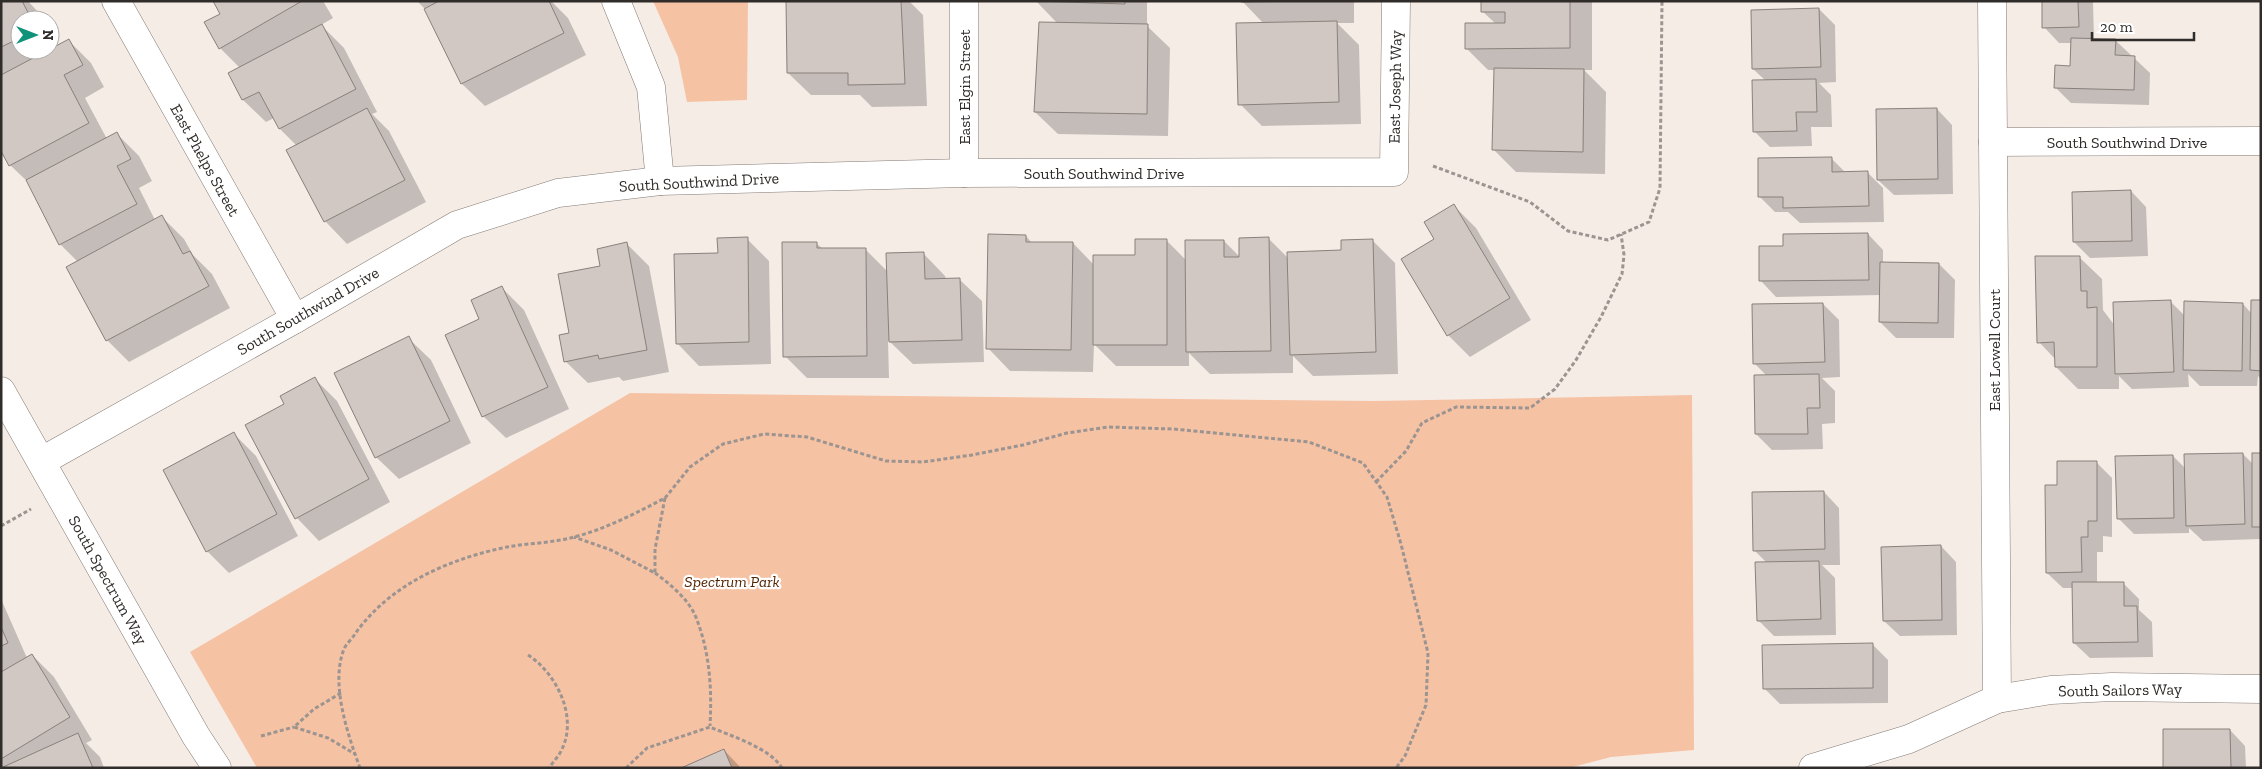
<svg xmlns="http://www.w3.org/2000/svg" width="2262" height="769" font-family="'Zilla Slab',serif">
  <style>
    .green { fill: #f6c2a4 }
    .shadow { fill: #0003 }
    .building { fill: #d2c8c3; stroke: #89807b }
    .lines { fill: none; stroke-linecap: round; stroke-linejoin: round }
    .minor-casing { stroke: #847b76; stroke-width: 29 }
    .path { stroke: #9b9490; stroke-width: 3; stroke-dasharray: 4 2.5; stroke-linecap: butt }
    .minor { stroke: #fff; stroke-width: 28 }
    .labels { text-anchor: middle; dominant-baseline: central; stroke-width: 4.5; stroke-linejoin: round; paint-order: stroke }
    .street-label { font-size: 16px; fill: #2f2c2a; stroke: #fff }
    .park-label { font-size: 16px; font-style: italic; fill: #542400; stroke: #fff }
  </style>
  <rect width="100%" height="100%" fill="#f6ece6"/>
  <g class="green">
    <path d="M653 1H748L747 100 687 102 678 57Z"/>
    <path d="M630 393 1374 401 1692 395 1694 750 1611 757 1569 768H257L190 652Z"/>
  </g>
  <g class="shadow">
    <path d="M1 1H28L37 11 42 20H20V50H50V36L56 48 69 41 91 63 104 87 85 98 107 139 117 134 139 156 152 181 139 188 155 220 162 217 184 239 193 255 212 274 230 308 129 362 107 340 78 262 60 244 29 183 10 165 1 148Z"/>
    <path d="M214 1H323L333 18 321 25 344 48 377 112 372 114 389 131 426 202 347 244 325 221 297 146 280 129 274 118 266 122 243 100 230 73 240 68 220 48 221 14Z"/>
    <path d="M417 1H551L568 18 586 55 485 106 462 84 427 11Z"/>
    <path d="M788 1H909L923 15 927 106 872 107 860 95H811L788 73Z"/>
    <path d="M1036 1H1147V26L1170 48 1168 136 1058 134 1035 112 1058 24Z"/>
    <path d="M1242 1H1354V23H1337L1359 45 1361 124 1262 126 1240 104 1264 24Z"/>
    <path d="M1482 1H1592V70H1584L1606 92 1605 174 1516 172 1494 150 1495 70H1488L1466 48 1496 24 1482 11Z"/>
    <path d="M2043 1H2093L2094 40H2115L2150 73 2149 105 2071 103 2056 88 2071 67 2072 43H2059L2044 27Z"/>
    <path d="M1819 9 1835 25 1836 82 1819 83 1831 95 1832 127H1811L1812 146 1770 147 1754 131 1766 81 1753 69Z"/>
    <path d="M1937 109 1952 125 1953 194 1894 195 1878 180Z"/>
    <path d="M1831 158 1846 173 1867 172 1883 188 1884 222 1800 223 1788 212H1775L1760 197Z"/>
    <path d="M2131 191 2146 207 2148 256 2090 258 2074 242Z"/>
    <path d="M1454 206 1476 228 1531 320 1470 357 1448 335 1436 239Z"/>
    <path d="M1868 234 1883 250V263L1939 264 1955 280 1954 338H1896L1880 322 1881 295 1776 297 1761 281 1784 247Z"/>
    <path d="M1026 236 1032 243H1073L1094 265 1137 257 1166 240 1186 260 1224 241 1241 258 1269 239 1288 258 1343 251 1372 240 1395 263 1398 374 1313 376 1293 356V373L1210 374 1189 353V366H1116L1094 344 1093 372 1010 371 988 348Z"/>
    <path d="M747 239 769 261 771 364 699 366 677 343Z"/>
    <path d="M816 243 823 249H865L888 272 923 253 945 276 946 279H959L982 301 984 362 913 364 888 340 889 378H807L785 356Z"/>
    <path d="M627 244 649 266 669 372 623 381 619 377 588 383 565 361 570 334 601 267Z"/>
    <path d="M2079 257 2102 279 2103 310 2115 326 2171 302 2185 316 2243 304 2252 314 2261 301V379L2258 376 2257 386H2200L2188 374 2189 387 2132 389 2119 376V389H2078L2056 367V360L2039 342Z"/>
    <path d="M502 288 524 310 569 409 506 438 483 416Z"/>
    <path d="M1823 304 1839 320 1840 377 1822 378 1835 391V423L1822 424 1823 449 1772 450 1756 434 1767 376 1754 363Z"/>
    <path d="M408 338 431 360 471 443 399 479 376 457Z"/>
    <path d="M315 379 337 401 390 502 319 541 297 518 247 425 286 405Z"/>
    <path d="M234 434 256 456 298 536 229 573 207 551Z"/>
    <path d="M2243 454 2254 465 2261 454 2260 539 2203 541 2189 528V533L2134 534 2118 518 2173 456 2186 469Z"/>
    <path d="M2096 462 2112 478V537L2103 536V552H2097V583H2123L2139 599V610L2152 622 2153 657 2090 658 2074 643 2073 588H2063L2047 573 2058 486Z"/>
    <path d="M1824 492 1839 508 1840 565H1822L1835 578 1836 635 1774 636 1758 620 1767 563 1754 550Z"/>
    <path d="M1941 546 1956 562 1957 635 1900 636 1884 621Z"/>
    <path d="M1 599 27 658 32 655 54 677 92 740 86 743 100 757 104 768H1Z"/>
    <path d="M1872 644 1888 660V703L1780 704 1764 688Z"/>
    <path d="M2230 730 2245 746 2246 768H2165Z"/>
    <path d="M724 750 741 768H684Z"/>
  </g>
  <g class="building">
    <path d="M1 1H22L32 20H20V38L1 47Z"/>
    <path d="M213 1H302L219 49 204 22 220 14Z"/>
    <path d="M439 1H549L564 33 461 84 424 9Z"/>
    <path d="M786 1H901L905 84 848 85V73H787Z"/>
    <path d="M1035 1H1125V4Z"/>
    <path d="M1241 1H1316L1241 2Z"/>
    <path d="M1481 1H1570V48L1465 49V23H1505V12H1481Z"/>
    <path d="M2042 1H2078L2079 27 2042 28Z"/>
    <path d="M1819 8 1821 67 1752 69 1751 10Z"/>
    <path d="M1337 21 1339 102 1238 105 1236 23Z"/>
    <path d="M1039 22 1148 24 1147 114 1034 112Z"/>
    <path d="M322 24 356 89 279 129 259 92 242 100 228 73Z"/>
    <path d="M2071 38 2116 39 2115 55 2135 56 2134 90 2054 88 2055 65 2070 66Z"/>
    <path d="M69 39 83 65 64 75 89 123 9 166 1 151V75Z"/>
    <path d="M1494 68 1584 69 1583 152 1492 150Z"/>
    <path d="M1816 79 1817 112H1796L1797 131 1753 132 1752 80Z"/>
    <path d="M367 108 405 180 324 222 286 150Z"/>
    <path d="M1937 108 1938 179 1877 180 1876 109Z"/>
    <path d="M117 132 131 159 117 166 137 204 59 245 26 180Z"/>
    <path d="M1832 157V172L1868 171 1869 206 1783 208V197H1758V158Z"/>
    <path d="M2131 190 2132 241 2073 242 2072 192Z"/>
    <path d="M1454 204 1510 298 1447 336 1401 259 1434 239 1424 222Z"/>
    <path d="M162 215 183 254 190 251 209 286 106 341 66 267Z"/>
    <path d="M1868 233 1869 280 1759 281V246H1783V234Z"/>
    <path d="M988 234 1026 235V242H1073L1071 350 986 349Z"/>
    <path d="M748 237 749 342 676 344 674 254 718 253 717 238Z"/>
    <path d="M1269 237 1271 351 1186 352 1185 240H1224V257H1239V238Z"/>
    <path d="M1135 239H1167V345H1093V255H1135Z"/>
    <path d="M1373 239 1376 352 1290 355 1287 252 1341 250V240Z"/>
    <path d="M627 242 647 350 599 359 598 355 564 362 559 335 569 333 558 274 600 266 597 249Z"/>
    <path d="M782 242H817V248H866L867 356 783 357Z"/>
    <path d="M924 252 925 279 960 278 962 340 889 342 886 253Z"/>
    <path d="M2035 256H2080L2081 291H2087V308L2097 307V367H2055L2054 342 2037 343Z"/>
    <path d="M1880 262 1939 263 1938 323 1879 322Z"/>
    <path d="M502 286 548 387 482 417 445 335 479 319 471 300Z"/>
    <path d="M2171 300 2174 372 2115 374 2113 302Z"/>
    <path d="M2251 300H2261V371L2250 370Z"/>
    <path d="M2184 301 2243 303 2242 371 2183 370Z"/>
    <path d="M1823 303 1825 362 1753 364 1752 304Z"/>
    <path d="M409 336 450 421 375 458 334 373Z"/>
    <path d="M1819 374 1820 408H1807L1808 434H1755L1754 375Z"/>
    <path d="M315 377 369 479 295 519 245 425 284 404 280 396Z"/>
    <path d="M234 432 277 514 206 552 163 470Z"/>
    <path d="M2243 453 2245 524 2186 526 2184 454Z"/>
    <rect x="2252" y="453" width="9" height="74"/>
    <path d="M2173 455 2174 518 2117 519 2115 456Z"/>
    <path d="M2057 461H2097V521H2088V537H2081L2082 572 2046 573 2045 485H2057Z"/>
    <path d="M1824 491 1825 549 1753 551 1752 492Z"/>
    <path d="M1941 545 1942 620 1883 621 1881 547Z"/>
    <path d="M1819 561 1821 619 1757 621 1755 562Z"/>
    <path d="M2072 582H2124V606H2137L2138 642 2073 643Z"/>
    <path d="M1 627 8 643 1 646Z"/>
    <path d="M1873 643V688L1763 689 1762 645Z"/>
    <path d="M32 654 70 717 1 759V672Z"/>
    <path d="M2163 729H2230L2231 768H2163Z"/>
    <path d="M78 733 93 768H1Z"/>
    <path d="M724 749 732 768H681Z"/>
  </g>
  <g class="lines">
    <defs>
      <g id="minor">
        <path d="M116 1 295 319"/>
        <path d="M616 1 651 87 660 181"/>
        <path d="M964 1V173"/>
        <path d="M1992 1 1997 699"/>
        <path d="M1993 142 2261 141"/>
        <path d="M1 391 196 736 217 768"/>
        <path d="M42 461 295 319 457 225 558 193 660 181 964 173 1394 172 1396 1"/>
        <path d="M1813 768 1909 739 1997 699 2051 690 2112 687 2261 689"/>
      </g>
    </defs>
    <use href="#minor" class="minor-casing"/>
    <g class="path">
      <path d="M1433 166 1530 202 1568 231 1608 240 1649 222 1660 188 1662 1"/>
      <path d="M1376 482 1406 451 1422 423 1456 407 1530 408 1555 389 1576 360 1601 317 1622 274 1624 255 1621 234"/>
      <path d="M665 498 690 467 723 444 764 434 807 437 886 461 923 462 972 455 1023 445 1067 433 1108 427 1173 429 1309 442 1363 463 1387 497 1401 544 1428 653 1426 705 1405 756 1396 768"/>
      <path d="M1 526 31 509"/>
      <path d="M655 573C670 584 687 598 695 615 710 651 712 689 710 726"/>
      <path d="M528 655C556 673 578 716 562 749 559 756 553 762 549 768"/>
      <path d="M341 693 314 709 294 727 328 738 355 754"/>
      <path d="M261 736 294 727"/>
      <path d="M360 768C348 735 330 684 344 649 346 644 352 639 355 634 390 584 449 559 507 547 529 543 553 543 574 537 606 529 636 513 665 498L655 549V573L611 550 574 537"/>
      <path d="M626 768 647 748 710 727C731 736 770 748 782 768"/>
    </g>
    <use href="#minor" class="minor"/>
  </g>
  <g class="labels">
    <g class="street-label">
      <text transform="translate(964 87) rotate(-90)">East Elgin Street</text>
      <text transform="translate(1395 87) rotate(-89)">East Joseph Way</text>
      <text x="2127" y="142">South Southwind Drive</text>
      <text transform="translate(205 160) rotate(61)">East Phelps Street</text>
      <text x="1104" y="173">South Southwind Drive</text>
      <text transform="translate(699 182) rotate(-3)">South Southwind Drive</text>
      <text transform="translate(308 311) rotate(-30)">South Southwind Drive</text>
      <text transform="translate(1994 350) rotate(-90)">East Lowell Court</text>
      <text transform="translate(108 580) rotate(61)">South Spectrum Way</text>
      <text transform="translate(2120 690) rotate(-1)">South Sailors Way</text>
    </g>
    <g class="park-label">
      <text x="732" y="581">Spectrum Park</text>
    </g>
  </g>
  <rect width="2262" height="769" fill="none" stroke="#2f2c2a" stroke-width="5"/>
  <g transform="translate(35 35) rotate(90)"><circle r="24" fill="#ffffff" stroke="#acabaa"/>
  <path d="M0-4L9 19L0 12L-9 19Z" fill="#11927b"/>
  <text y="-8" font-size="14" font-weight="bold" text-anchor="middle" fill="#2f2c2a">N</text>
  </g>
  <path d="M2092 32v8h102v-8" fill="none" stroke="#2f2c2a" stroke-width="2.5"/>
  <text x="2100" y="32" font-size="15" fill="#2f2c2a" stroke="#ffffff" stroke-width="4" paint-order="stroke">20 m</text>
</svg>
